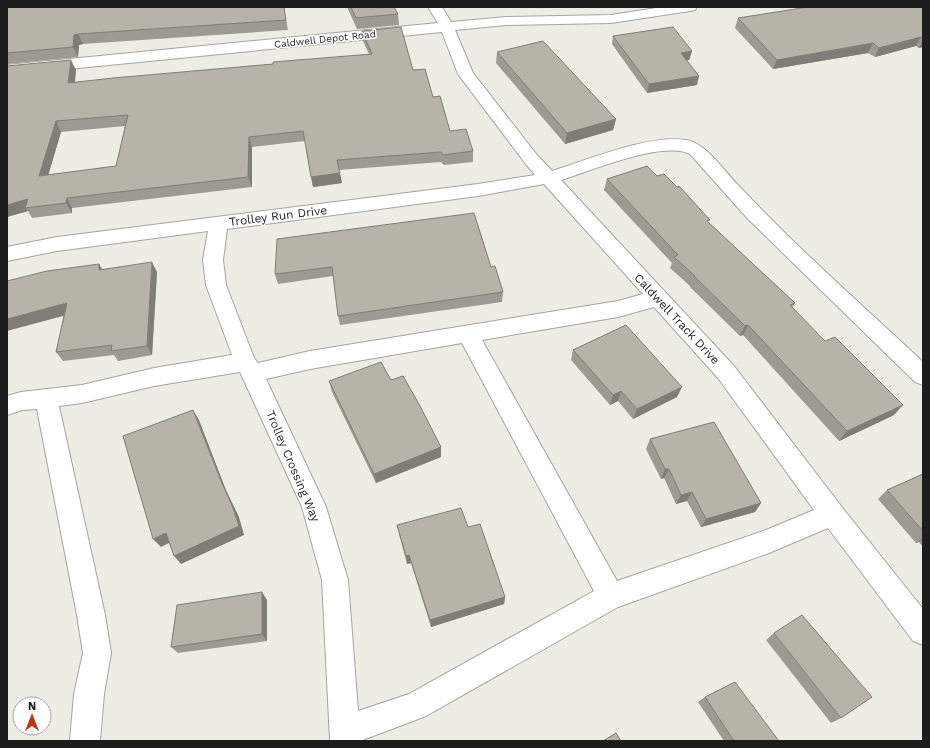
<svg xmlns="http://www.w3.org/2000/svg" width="930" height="748" font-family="'Work Sans',sans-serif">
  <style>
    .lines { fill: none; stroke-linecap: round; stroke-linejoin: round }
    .minor-casing { stroke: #a4a4a4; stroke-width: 2 }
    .minor { fill: #fff; fill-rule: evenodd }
    .wall { fill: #9d9a91; fill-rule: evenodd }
    .shaded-wall { fill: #807d76 }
    .building { fill: #b7b3a9; stroke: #807d76; fill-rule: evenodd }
    .labels { text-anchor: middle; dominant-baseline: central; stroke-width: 3; stroke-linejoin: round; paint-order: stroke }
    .far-street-label { font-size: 10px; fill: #1d1d1d; stroke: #fff }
    .street-label { font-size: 12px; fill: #1d1d1d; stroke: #fff }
  </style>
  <rect width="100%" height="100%" fill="#eeede4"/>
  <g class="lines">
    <defs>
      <path id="minor" d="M428 7H442L451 22 506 17 611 15 663 7H697L695 10 690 11 611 23 506 25 455 30 473 73 537 155 552 171C588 160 650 134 686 140 706 143 724 171 738 185 796 247 861 304 923 362V385L915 382 748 219 690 154C663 140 590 171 561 180L734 366 841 506 923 609V645L913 641 828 528 769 553 618 607 426 716 360 741H330L322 580 302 507 240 372 154 386 82 403 59 406 105 615 111 653 104 694 100 741H70L74 694 83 653 77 615 37 409 22 410 7 415V396L21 392 82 385 154 368 232 355 206 285 203 260 208 231 57 251 7 261V247L57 237 478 184 535 175 525 163 458 74 442 32 7 75V65L438 23ZM544 184 643 294 618 301 310 351 258 363 254 358 226 285 223 260 227 229 478 196ZM654 307 718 378 814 510 766 530 617 581 482 340 618 317ZM462 343 594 591 409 694 358 711 348 580 326 507 266 379 310 369Z"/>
    </defs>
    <use href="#minor" class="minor-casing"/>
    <use href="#minor" class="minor"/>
  </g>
  <g class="wall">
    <path d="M7 7H284L288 30 83 44 79 45 78 57 7 64Z"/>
    <path d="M347 7H394L398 14 399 25 357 29Z"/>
    <path d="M923 7V47L919 48 916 46 875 57 868 53 773 69 735 28 738 18Z"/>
    <path d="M362 31 413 70 433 97 450 131 473 151V162L444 165 441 162 339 170 342 183 313 187 305 141 252 147V187L72 208V213L32 218 28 211 7 217 76 70 75 83 273 64 369 54 363 41ZM125 126 116 166 48 175 61 132Z"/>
    <path d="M613 36 692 51 689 60H687L697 85 647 93 612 44Z"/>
    <path d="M497 52 616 119 613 130 565 144 496 63Z"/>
    <path d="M657 176 709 223 795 303 792 308 894 415 839 441 743 335 740 336 690 287V286L670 268 672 263 604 190 607 179Z"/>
    <path d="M474 213 491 267 503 292 502 302 340 325 338 316 333 276 278 284 275 274Z"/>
    <path d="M102 269 157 272 152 355 118 361 114 355 63 361 56 352 64 315Z"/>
    <path d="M573 350 677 397 633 419 618 401 610 405 571 360Z"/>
    <path d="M391 380 441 447V457L376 483 332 392 329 381Z"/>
    <path d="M650 439 761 503 755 512 701 527 687 501 676 504 664 478 661 479 646 449Z"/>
    <path d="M923 474V547L919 542 916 543 878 499 887 490Z"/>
    <path d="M397 525 468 527 505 597 504 604 431 627 411 563 407 564 399 534Z"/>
    <path d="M267 600V641L178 653 171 647Z"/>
    <path d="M774 633 841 718 831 723 766 640Z"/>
    <path d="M705 697 779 741H724L698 702Z"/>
  </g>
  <g class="shaded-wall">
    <path d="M78 34 83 44 79 45 78 57 73 47 74 35Z"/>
    <path d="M921 37 916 46 875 57 879 48Z"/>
    <path d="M923 40V47L919 48Z"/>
    <path d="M873 43 868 53 773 69 777 60Z"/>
    <path d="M692 51 689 60 679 61 681 53Z"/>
    <path d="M71 60 76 70 73 94 68 83Z"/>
    <path d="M699 76 697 85 647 93 649 84Z"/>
    <path d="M616 119 613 130 565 144 567 133Z"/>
    <path d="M56 121 61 132 45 186 39 176Z"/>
    <path d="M249 137 252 147V187L248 177Z"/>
    <path d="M340 173 342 183 313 187 311 177Z"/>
    <path d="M67 198 72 208V213L66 203Z"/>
    <path d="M28 199 25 208 28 211 7 217V205Z"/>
    <path d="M152 262 157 272 152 355 147 346Z"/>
    <path d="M99 264 105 274 99 270Z"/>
    <path d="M67 303 74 313 7 331V319Z"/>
    <path d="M748 325 743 335 740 336 745 326Z"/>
    <path d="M682 387 677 397 633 419 637 409Z"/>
    <path d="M621 391 618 401 610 405 613 395Z"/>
    <path d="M903 405 894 415 839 441 847 431Z"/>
    <path d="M193 410 199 420 226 490 239 517 244 535 181 564 174 556 221 481Z"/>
    <path d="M441 447V457L376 483 374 474Z"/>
    <path d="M665 469H669L664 478 661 479Z"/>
    <path d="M692 492 687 501 676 504 681 495Z"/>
    <path d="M761 503 755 512 701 527 706 519Z"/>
    <path d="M166 533 173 541 161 547 153 539Z"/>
    <path d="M923 538V539L919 542 916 543Z"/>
    <path d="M409 555 411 563 407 564 406 556Z"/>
    <path d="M262 592 267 600V641L262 634Z"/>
    <path d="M505 597 504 604 431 627 430 620Z"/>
  </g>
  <g class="building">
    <path d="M7 7H284L286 20 78 34 74 35 73 47 7 53Z"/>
    <path d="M351 7H394L398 14 356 18Z"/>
    <path d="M808 7H923V38L921 37 879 48 873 43 777 60 738 18Z"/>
    <path d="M401 27 413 70 425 69 433 97 440 96 450 131 466 129 473 151 443 155 441 152 337 160 340 173 311 177 303 131 249 137 248 177 67 198 66 203 25 208 28 199 7 205V66L71 60 68 83 113 78 273 64V62L372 54 362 31ZM128 115 116 166 39 176 56 121Z"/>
    <path d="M673 27 692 51 681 53 699 76 649 84 613 36Z"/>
    <path d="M543 41 616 119 567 133 497 52Z"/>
    <path d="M647 166 657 176 664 174 677 187 679 186 710 220 707 221 795 303 790 305 825 341 835 337 903 405 847 431 748 325 745 326 694 276H695L674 257 678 255 607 179Z"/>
    <path d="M474 213 491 267 495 266 503 292 338 316 332 267 275 274 277 239Z"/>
    <path d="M152 262 147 346 111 351 112 345 56 352 67 303 7 319V281L47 271 99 264V270Z"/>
    <path d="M626 325 682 387 637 409 621 391 613 395 573 350Z"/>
    <path d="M381 362 391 380 403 376 419 404 441 447 374 474 329 381Z"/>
    <path d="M193 410 221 481 233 508 239 526 174 556 166 533 153 539 123 436Z"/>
    <path d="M714 422 761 503 706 519 692 492 681 495 669 469H665L650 439Z"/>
    <path d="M923 474V531L887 490Z"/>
    <path d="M461 508 468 527 480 524 505 597 430 620 409 555 406 556 397 525Z"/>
    <path d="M262 592V634L171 647 177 605Z"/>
    <path d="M802 615 872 697 841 718 774 633Z"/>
    <path d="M735 682 779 741H734L705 697Z"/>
    <path d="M616 733 621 741H603Z"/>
  </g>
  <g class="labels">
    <g class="far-street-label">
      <text transform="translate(325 39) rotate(-6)">Caldwell Depot Road</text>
    </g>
    <g class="street-label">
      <text transform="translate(278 216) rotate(-7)">Trolley Run Drive</text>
      <text transform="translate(677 319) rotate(47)">Caldwell Track Drive</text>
      <text transform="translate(293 466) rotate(67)">Trolley Crossing Way</text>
    </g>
  </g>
  <rect width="930" height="748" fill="none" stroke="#1d1d1d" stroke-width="16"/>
  <g transform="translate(32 716)"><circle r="19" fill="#ffffff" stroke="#a5a5a5"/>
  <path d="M0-3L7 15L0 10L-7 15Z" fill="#be380c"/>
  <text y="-6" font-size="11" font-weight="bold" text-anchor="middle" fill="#1d1d1d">N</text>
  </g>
</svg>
